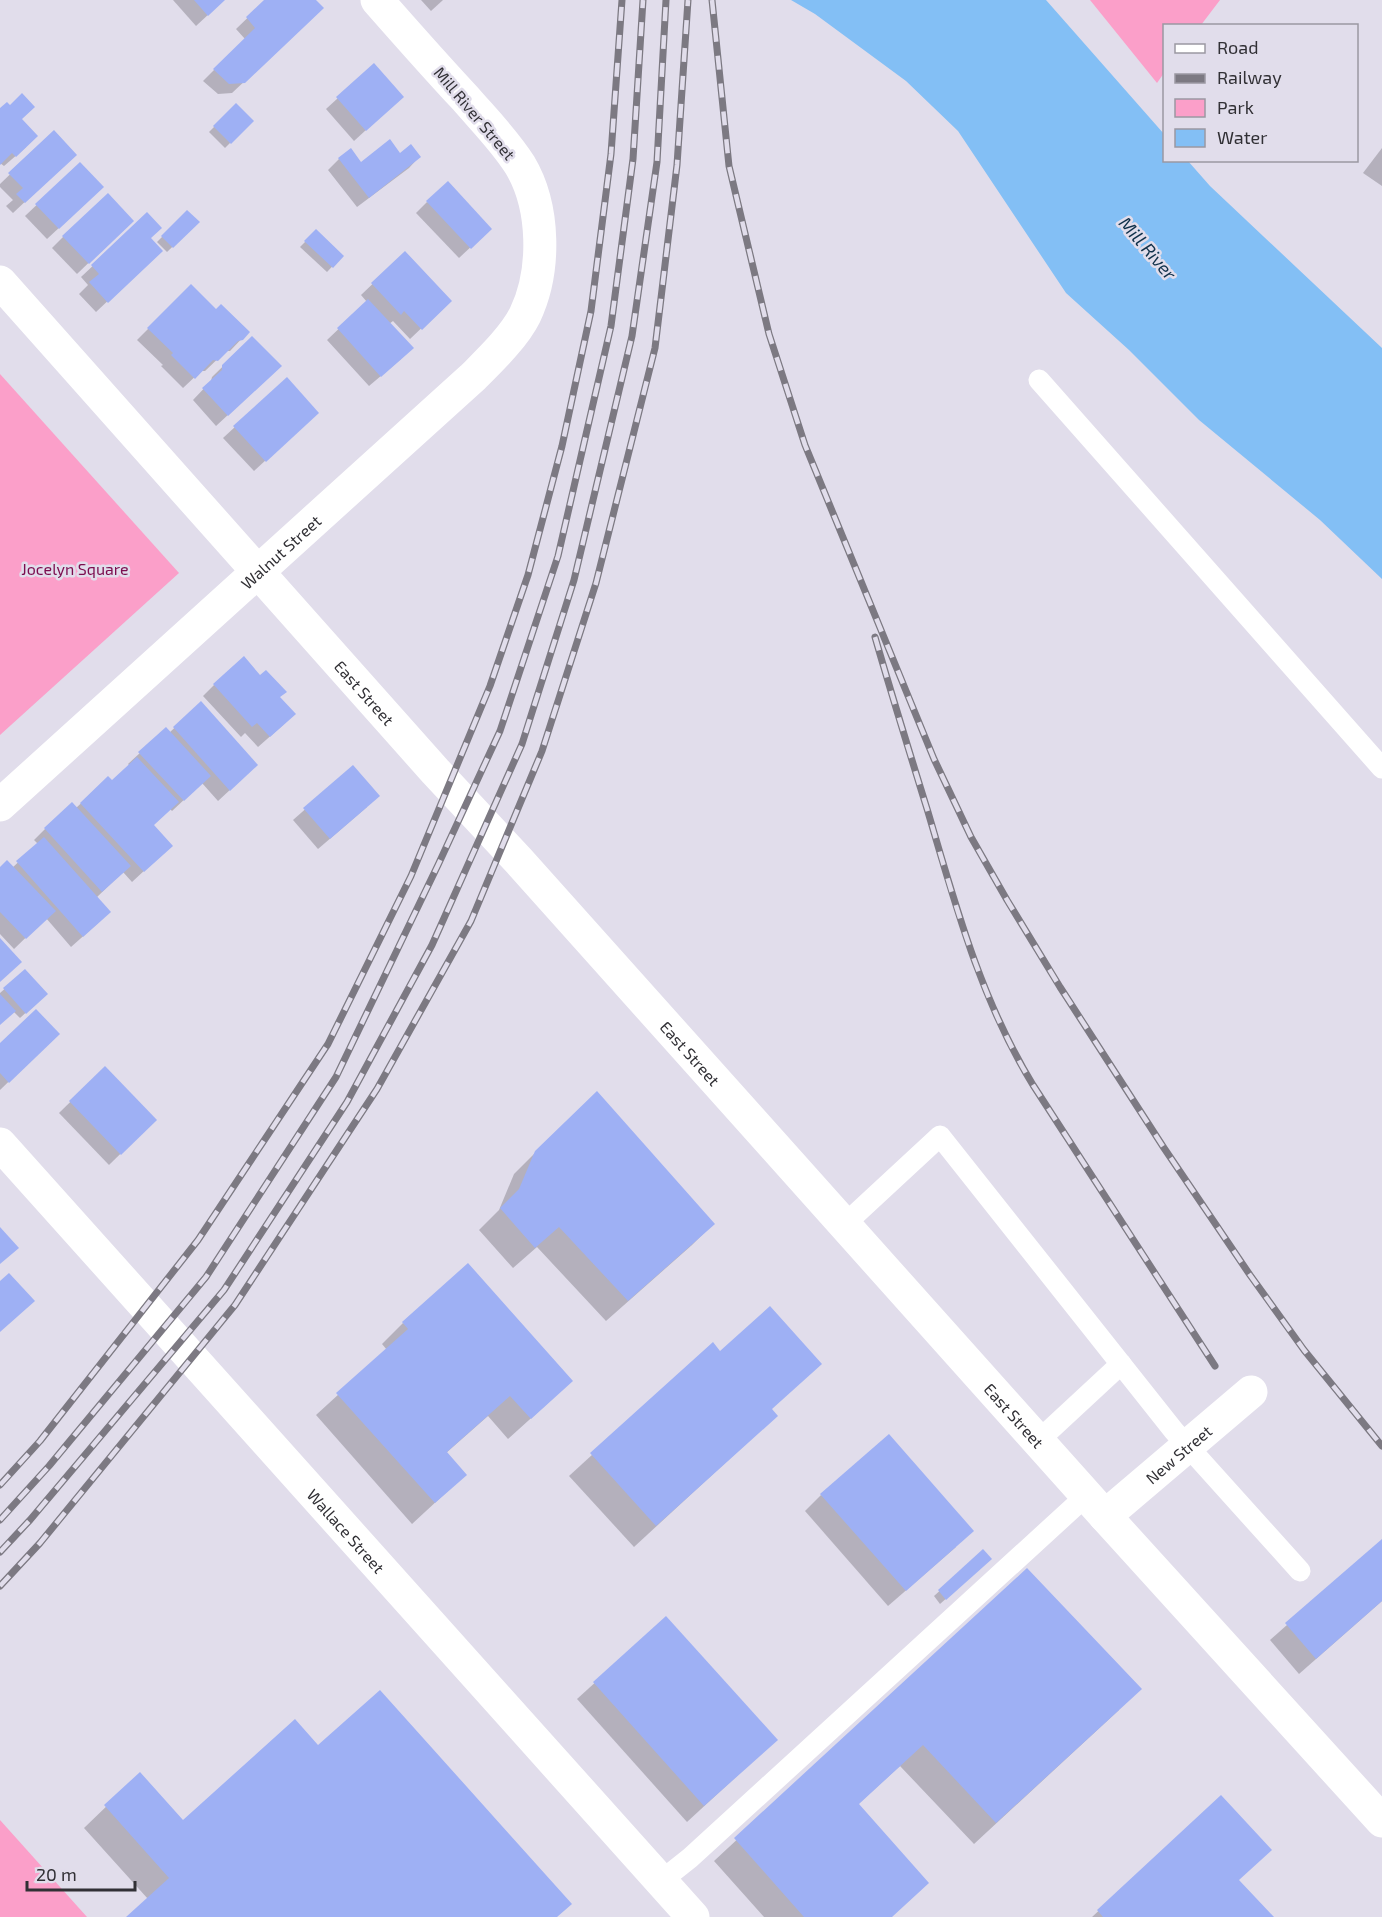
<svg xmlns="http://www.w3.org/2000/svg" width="1382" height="1917" font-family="'Exo 2',sans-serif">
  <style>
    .green { fill: #fb9fc9 }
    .water { fill: #83bff5 }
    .shadow { fill: #0003 }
    .building { fill: #9eb0f4 }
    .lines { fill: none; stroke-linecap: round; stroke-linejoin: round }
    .service { stroke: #fff; stroke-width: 21 }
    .minor { stroke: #fff; stroke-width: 33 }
    .secondary { stroke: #fff; stroke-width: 33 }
    .rail-casing { stroke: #7c7982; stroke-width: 7 }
    .rail { stroke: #e1ddeb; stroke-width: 4.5; stroke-dasharray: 14; stroke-linecap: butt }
    .labels { text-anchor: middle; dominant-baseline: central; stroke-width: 5; stroke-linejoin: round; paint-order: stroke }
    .street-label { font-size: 16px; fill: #313035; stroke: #e1ddeb }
    .park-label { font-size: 16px; fill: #7c0d4f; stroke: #e1ddeb }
    .water-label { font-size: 18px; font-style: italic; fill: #0f304a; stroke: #e1ddeb }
  </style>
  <rect width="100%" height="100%" fill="#e1ddeb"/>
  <g class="green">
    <path d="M1090 0H1220L1201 25 1164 26V73L1157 83Z"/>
    <path d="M0 374 179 573 0 735Z"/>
    <path d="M0 1820 87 1917H0Z"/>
  </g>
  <path class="water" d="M791 0H1046L1164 134V160L1188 161 1210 186 1382 348V579L1320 520 1199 420 1129 350 1066 293 958 131 906 81 815 14Z"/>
  <g class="shadow">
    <path d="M173 0H224L196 26Z"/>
    <path d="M266 0H314L311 19 232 93 218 94 203 81 245 39 236 29Z"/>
    <path d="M421 0H443L431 11Z"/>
    <path d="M374 65 391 107 354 141 326 109Z"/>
    <path d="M236 105 252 121 225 148 209 132Z"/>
    <path d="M0 110 21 119 26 147 4 166 0 163Z"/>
    <path d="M54 132 64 165 13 213 6 206 13 200 0 187V184Z"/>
    <path d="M1382 148V186L1363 173Z"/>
    <path d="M400 155 419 157 409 168 357 207 328 170 339 159 361 164Z"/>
    <path d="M80 164 91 198 47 239 25 216Z"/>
    <path d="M427 202 490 229 459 258 416 213Z"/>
    <path d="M187 212 198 222 167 252 157 242Z"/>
    <path d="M147 215 150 261 96 312 79 294 88 285 81 277Z"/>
    <path d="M132 221 77 274 52 248 63 237Z"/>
    <path d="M316 231 342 256 327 272 300 247Z"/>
    <path d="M405 253 450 301 410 339 393 321 389 324 401 359 369 386 327 340 367 302 361 295Z"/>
    <path d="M191 286 216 311 248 332 230 351H226L205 371H201L183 388 161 366 163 365 137 340Z"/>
    <path d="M252 338 269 377 216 426 193 400 211 381 212 377Z"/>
    <path d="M287 379 306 423 254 471 223 438Z"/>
    <path d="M214 685 279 698 283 725 258 747 245 733 241 737 203 696Z"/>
    <path d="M201 703 245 776 218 801 202 783 172 811 170 809 152 826 160 856 132 882 123 872 96 898 98 923 71 947 46 918 14 949 0 934V869L12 868 38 844 34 840 45 829 76 808 108 778 112 782 130 766 128 764 166 729 169 733Z"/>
    <path d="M353 767 367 807 318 849 293 820Z"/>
    <path d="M25 971 46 994 20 1018 13 1011 0 1024V993Z"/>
    <path d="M58 1034 0 1090V1045Z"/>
    <path d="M105 1068 155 1120 109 1165 59 1113Z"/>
    <path d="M536 1152 713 1224 692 1245 606 1321 537 1247 513 1268 479 1230 499 1210 514 1174Z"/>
    <path d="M403 1323 549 1402 508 1439 488 1416 446 1453 465 1475 412 1524 316 1415 387 1350 382 1344Z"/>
    <path d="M713 1344 776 1416 634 1547 569 1476Z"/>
    <path d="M821 1495 956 1547 888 1606 805 1511Z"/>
    <path d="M1382 1541V1601L1299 1674 1270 1640Z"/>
    <path d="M983 1552 985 1564 940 1604 934 1596Z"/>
    <path d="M1027 1570 1119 1710 974 1844 900 1766 857 1805 891 1917H764L714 1861Z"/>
    <path d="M666 1618 776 1740 687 1822 577 1699Z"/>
    <path d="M140 1774 182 1822 557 1917H128L148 1899 84 1828Z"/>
    <path d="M1221 1797 1238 1881 1271 1917H1092Z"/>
  </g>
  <g class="building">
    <path d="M194 0H225L208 16Z"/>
    <path d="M264 0H316L324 8 245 83 229 84 213 69 255 28 246 17Z"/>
    <path d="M374 63 404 97 366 131 336 97Z"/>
    <path d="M22 93 35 107 22 119 38 136 16 157 12 153 0 165V108L7 102 10 105Z"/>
    <path d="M236 103 254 121 231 144 213 126Z"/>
    <path d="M54 130 77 155 25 203 16 194 23 188 8 173Z"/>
    <path d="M390 139 400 153 411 144 421 157 369 198 338 158 351 148 361 162Z"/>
    <path d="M80 162 104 187 59 229 35 204Z"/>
    <path d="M448 181 492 229 471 249 426 201Z"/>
    <path d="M108 193 134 221 89 264 62 236Z"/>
    <path d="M187 210 200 222 173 248 161 236Z"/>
    <path d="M147 212 162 228 151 238 163 251 108 303 89 282 99 274 91 265Z"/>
    <path d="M316 229 344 256 333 268 304 241Z"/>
    <path d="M405 251 452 301 422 330 404 311 401 315 371 283Z"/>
    <path d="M191 284 216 309 221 304 250 332 243 340 238 341 218 361 213 360 195 379 171 355 173 353 147 328Z"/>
    <path d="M368 299 414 348 381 377 337 328Z"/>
    <path d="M252 336 282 366 228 416 202 388 222 370V365Z"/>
    <path d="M287 377 319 413 266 462 233 426Z"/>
    <path d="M244 656 260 675 266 670 287 692 280 697 296 714 270 737 257 723 252 727 213 684Z"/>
    <path d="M201 701 258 765 230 791 173 727Z"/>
    <path d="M166 727 211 776 184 801 138 752Z"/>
    <path d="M137 757 179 802 154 825 173 846 144 872 80 803 108 776 112 780Z"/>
    <path d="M353 765 380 796 330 839 303 808Z"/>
    <path d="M72 802 131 866 102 892 44 828Z"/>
    <path d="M44 837 111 912 83 937 16 861Z"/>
    <path d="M7 860 56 911 26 939 0 912V867Z"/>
    <path d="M0 938 22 962 0 982Z"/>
    <path d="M25 969 48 994 26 1014 3 988Z"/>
    <path d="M0 994 16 1011 0 1025Z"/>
    <path d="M36 1009 60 1034 9 1083 0 1073V1043Z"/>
    <path d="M105 1066 157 1120 121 1155 69 1101Z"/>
    <path d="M597 1091 715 1224 628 1301 559 1227 535 1248 500 1208 519 1189 535 1151Z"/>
    <path d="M0 1227 19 1248 0 1264Z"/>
    <path d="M468 1263 573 1381 531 1419 510 1396 447 1452 467 1475 435 1503 336 1393 408 1329 402 1322Z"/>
    <path d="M9 1273 35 1301 0 1332V1281Z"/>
    <path d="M770 1306 822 1364 772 1409 778 1416 656 1526 590 1453 713 1342 720 1351Z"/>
    <path d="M889 1434 974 1531 906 1591 820 1494Z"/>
    <path d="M1382 1539V1601L1316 1659 1285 1623Z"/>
    <path d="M983 1549 992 1559 946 1600 938 1590Z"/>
    <path d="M1027 1568 1142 1689 996 1823 923 1745 859 1804 929 1883 892 1917H804L734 1838Z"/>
    <path d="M666 1616 778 1740 704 1806 593 1682Z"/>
    <path d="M380 1690 572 1904 557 1917H126L169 1878 104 1805 140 1772 183 1820 295 1719 318 1745Z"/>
    <path d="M1221 1795 1272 1850 1239 1880 1274 1917H1103L1097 1910Z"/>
  </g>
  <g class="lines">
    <g class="service">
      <path d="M1039 380 1382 768"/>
      <path d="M845 1224 940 1136 1174 1431 1300 1571"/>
      <path d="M1038 1441 1121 1364"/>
      <path d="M661 1881 690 1858 1087 1495"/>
    </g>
    <g class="minor">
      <path id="s1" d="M0 805 473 377C490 360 514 337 525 315 546 271 545 207 520 165 505 141 484 120 465 98 435 66 406 33 377 0"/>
      <path id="s2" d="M0 1144 693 1917"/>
      <path id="s3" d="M1105 1516 1251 1392"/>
    </g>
    <path class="secondary" id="s4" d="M0 282 435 771 519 861 1105 1516 1382 1821"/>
    <defs>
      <g id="rail">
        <path d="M712 0 729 166 769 334 805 445 934 759 971 837 1007 900 1060 987 1164 1148 1250 1275 1304 1350 1382 1446"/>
        <path d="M875 637C892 696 910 754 928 812 956 907 981 1000 1033 1085L1215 1366"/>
        <path d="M0 1485 40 1441 198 1240 328 1044 411 876 490 686 528 575 562 446 591 311 611 154 622 0"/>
        <path d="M0 1520 49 1466 206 1277 336 1077 438 865 500 731 558 556 611 326 633 159 643 0"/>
        <path d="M0 1552 30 1520 224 1290 347 1102 432 945 522 744 574 580 632 336 657 162 666 0"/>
        <path d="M0 1586 40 1543 235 1305 377 1089 471 921 542 751 596 583 655 348 677 165 688 0"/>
      </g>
    </defs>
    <use href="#rail" class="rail-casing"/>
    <use href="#rail" class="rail"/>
  </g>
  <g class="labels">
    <g class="street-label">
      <text transform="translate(475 113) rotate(50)">Mill River Street</text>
      <text stroke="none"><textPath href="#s1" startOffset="378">Walnut Street</textPath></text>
      <text stroke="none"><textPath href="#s4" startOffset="549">East Street</textPath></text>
      <text stroke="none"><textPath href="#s4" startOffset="1035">East Street</textPath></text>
      <text stroke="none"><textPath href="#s4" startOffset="1521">East Street</textPath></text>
      <text stroke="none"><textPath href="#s3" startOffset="96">New Street</textPath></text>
      <text stroke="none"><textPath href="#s2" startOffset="519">Wallace Street</textPath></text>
    </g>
    <g class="park-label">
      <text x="75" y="568">Jocelyn Square</text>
    </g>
    <g class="water-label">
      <text transform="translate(1148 248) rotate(49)">Mill River</text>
    </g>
  </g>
  <rect x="1163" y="24" width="195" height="138" fill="#e1ddeb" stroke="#9b98a2" stroke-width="1.5"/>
  <rect x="1175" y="44" width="30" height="9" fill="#ffffff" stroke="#9b98a2" stroke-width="1.5"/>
  <text x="1217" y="54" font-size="18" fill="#313035">Road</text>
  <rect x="1175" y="74" width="30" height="9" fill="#7c7982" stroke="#9b98a2" stroke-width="1.5"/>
  <text x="1217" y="84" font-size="18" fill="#313035">Railway</text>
  <rect x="1175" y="99" width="30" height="18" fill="#fb9fc9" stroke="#9b98a2" stroke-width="1.5"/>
  <text x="1217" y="114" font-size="18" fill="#313035">Park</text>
  <rect x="1175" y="129" width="30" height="18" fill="#83bff5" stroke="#9b98a2" stroke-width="1.5"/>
  <text x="1217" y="144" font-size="18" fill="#313035">Water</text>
  <path d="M27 1881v9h108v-9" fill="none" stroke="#313035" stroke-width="3"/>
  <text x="36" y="1881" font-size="18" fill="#313035" stroke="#e1ddeb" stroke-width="4.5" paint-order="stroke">20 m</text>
</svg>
